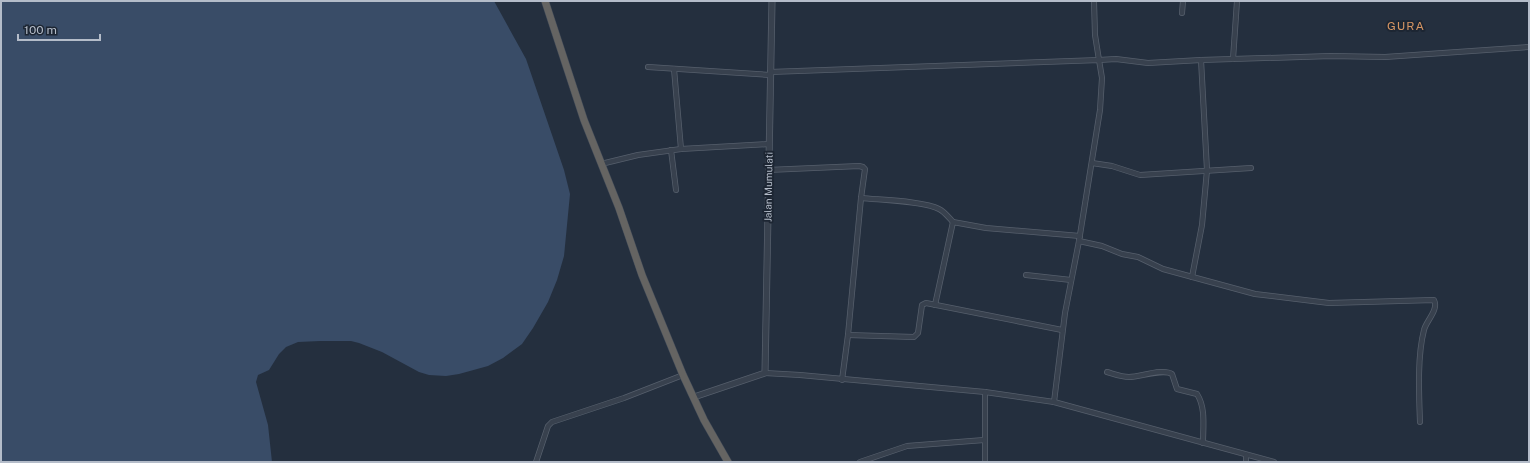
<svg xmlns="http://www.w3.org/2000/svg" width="1530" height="463" font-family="'Public Sans',sans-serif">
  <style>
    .water { fill: #394c67 }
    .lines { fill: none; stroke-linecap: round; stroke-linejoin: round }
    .minor-casing { stroke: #565f6c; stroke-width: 6 }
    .tertiary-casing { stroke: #565f6c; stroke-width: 7 }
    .trunk-casing { stroke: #434c59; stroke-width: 8 }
    .minor { stroke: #38414e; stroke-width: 4.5 }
    .tertiary { stroke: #38414e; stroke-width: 5.5 }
    .trunk { stroke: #656462; stroke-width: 7 }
    .labels { text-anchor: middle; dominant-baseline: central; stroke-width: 4; stroke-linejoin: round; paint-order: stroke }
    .street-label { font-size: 10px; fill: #b4bcc9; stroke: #1d2633 }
    .quarter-label { font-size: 12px; letter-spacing: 1px; fill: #d59563; stroke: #1d2633 }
  </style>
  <rect width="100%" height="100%" fill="#242f3e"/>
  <path class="water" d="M1 1H494L526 59 564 170 570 194 564 256 557 280 548 302 533 328 522 344 503 358 488 366 459 374 446 376 429 375 419 372 382 352 359 343 351 341H320L298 342 286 347 279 354 269 370 258 375 256 382 268 425 272 462H1Z"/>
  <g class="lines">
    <defs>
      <g id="minor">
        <path d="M1094 1 1095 35 1099 60 1116 59 1148 63 1201 60 1331 56 1385 57 1529 47"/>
        <path d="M1182 13 1183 1"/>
        <path d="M1233 59 1237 1"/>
        <path d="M648 67 770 75"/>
        <path d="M674 69 681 149"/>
        <path d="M770 72 1099 60 1102 78 1100 110 1079 241 1065 313 1054 402"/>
        <path d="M671 150 676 190"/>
        <path d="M1092 163 1112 166 1140 175 1251 168"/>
        <path d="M601 164 638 155 681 149 769 144"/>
        <path d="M768 170 859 166 863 167 865 169 861 198 848 335 842 380"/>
        <path d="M861 198C880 200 924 201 939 209 945 212 949 218 953 222"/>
        <path d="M1079 241 1102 246 1122 254 1138 257 1163 269 1255 294 1329 303 1434 300C1439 310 1426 321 1424 330 1417 357 1419 395 1420 422"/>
        <path d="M1026 275 1071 280"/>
        <path d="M1192 277 1202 225 1207 170 1201 60"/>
        <path d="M935 305 953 222 986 228 1080 236"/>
        <path d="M848 335 914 337 918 333 922 305 926 303 1062 330"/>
        <path d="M1107 372C1114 374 1122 377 1129 377 1140 377 1163 368 1172 374L1177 389 1197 394C1206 408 1203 427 1203 443"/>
        <path d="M765 373 800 375 985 392 1054 402 1274 462"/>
        <path d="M985 392V462"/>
        <path d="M536 462 548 426 552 422 624 398 683 375"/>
        <path d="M860 462 907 446 984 440"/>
        <path d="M1246 462V455"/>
      </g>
      <path id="tertiary" d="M694 397 765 373 772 1"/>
      <path id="trunk" d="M545 1 584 120 619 208 642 275 683 375 704 420 728 462"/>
    </defs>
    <use href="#minor" class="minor-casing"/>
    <use href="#tertiary" class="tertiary-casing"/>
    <use href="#trunk" class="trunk-casing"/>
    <use href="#minor" class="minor"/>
    <use href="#tertiary" class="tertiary"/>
    <use href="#trunk" class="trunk"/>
  </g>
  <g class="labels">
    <g class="street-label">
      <text transform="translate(768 187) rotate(-89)">Jalan Mumulati</text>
    </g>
    <g class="quarter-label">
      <text x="1406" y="26">GURA</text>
    </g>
  </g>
  <rect width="1530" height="463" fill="none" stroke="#b4bcc9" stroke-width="4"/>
  <path d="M18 34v6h82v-6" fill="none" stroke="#b4bcc9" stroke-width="2"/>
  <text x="24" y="34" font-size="12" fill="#b4bcc9" stroke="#1d2633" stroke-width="3" paint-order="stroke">100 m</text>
</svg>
